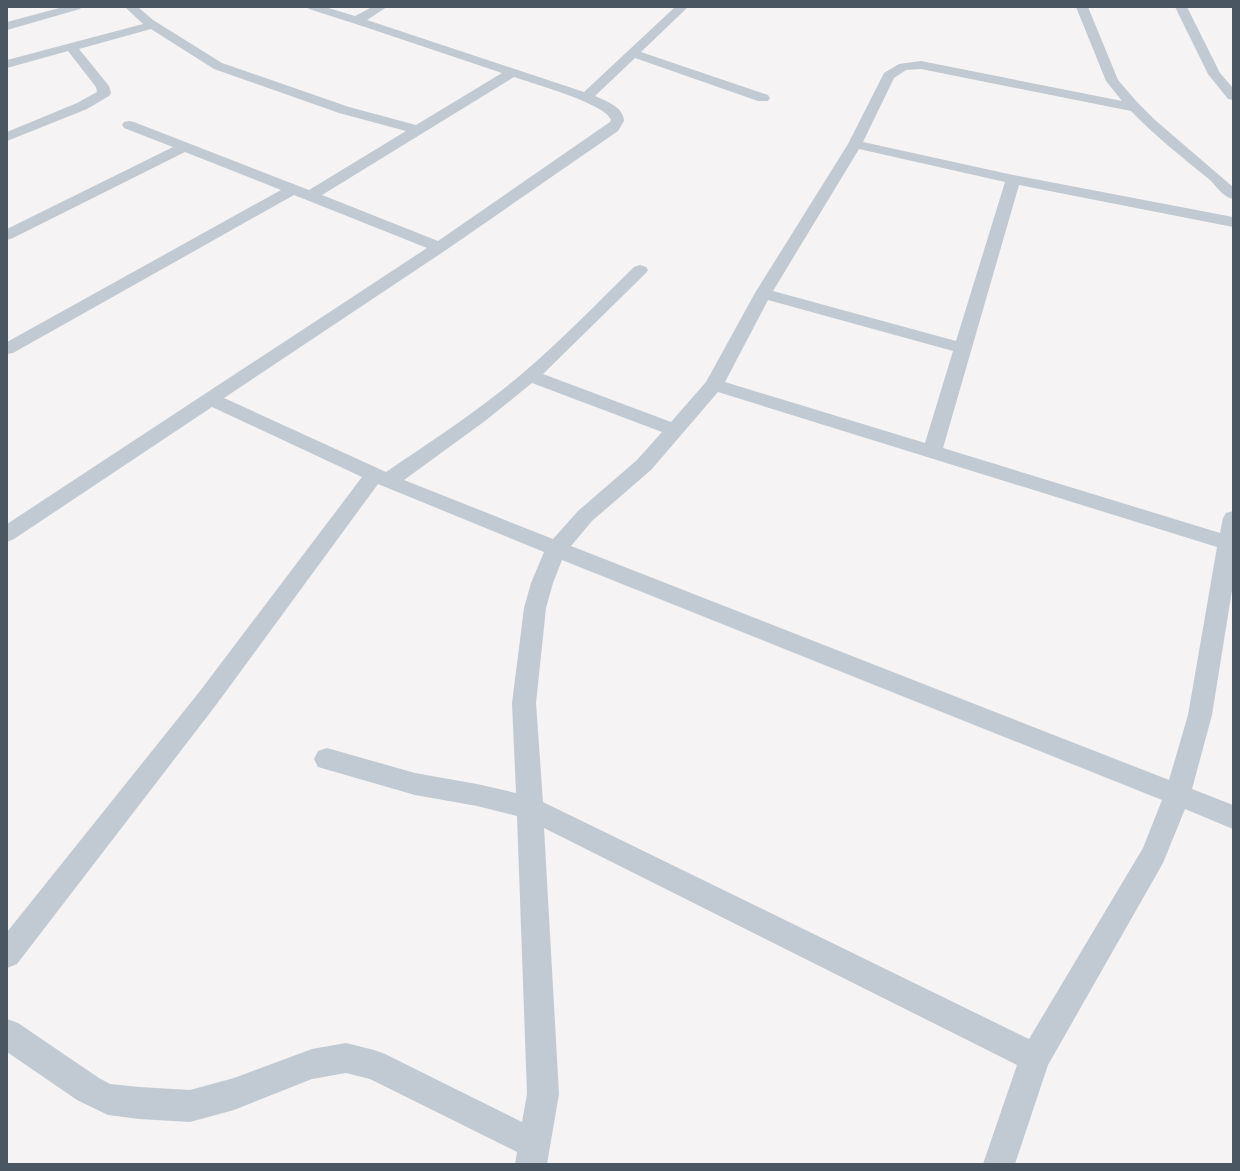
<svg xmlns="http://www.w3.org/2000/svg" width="1240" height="1171" font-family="Poppins,sans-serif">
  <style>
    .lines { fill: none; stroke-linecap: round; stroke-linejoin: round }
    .minor { fill: #c1cad2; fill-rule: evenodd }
  </style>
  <rect width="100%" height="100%" fill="#f5f3f3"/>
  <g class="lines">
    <g class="minor">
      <path d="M63 7H82L80 9 7 30V22Z"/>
      <path d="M125 7H138L153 20 222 63 349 107 416 125 502 73 365 27 309 9 307 7H325L355 16 372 7H387L367 20 584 92 675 7H688L641 52 768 95 770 98 768 101H758L635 58 595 96C606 101 624 107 624 121L618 131 446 250 224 398 386 472C433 440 481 409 524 372 563 339 598 302 634 267L640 265 646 267 648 270 646 273 543 374 671 422 706 382 755 293 848 144 884 73 899 64 921 61 1122 101 1106 81 1076 7H1088L1118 80 1137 102 1155 120 1233 187V199C1223 197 1217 187 1210 180 1183 158 1155 136 1131 111L921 69 906 70 894 78 863 142 1013 175 1233 217V227L1019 185 943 448 1220 533 1223 518 1226 513 1233 511V584L1212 715 1192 789 1233 805V829L1185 809 1163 863 1048 1065 1015 1164H983L1017 1065 544 828 559 1094 547 1164H515L517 1152 370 1079 346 1073 312 1079 234 1110 190 1122 139 1119 108 1115 77 1100 7 1052V1019L18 1023 99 1078 110 1084 139 1087 190 1090 234 1078 312 1049 346 1043 374 1050 385 1054 522 1122 527 1094 517 816 477 806 415 795 318 767 314 759 318 751 327 748 415 773 477 784 516 793 512 703 524 608 531 583 544 552 378 484 216 705 17 964 7 968V932L200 691 362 477 212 407 14 539 7 542V524L427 248 294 195 13 353 7 354V342L281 190 185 152 13 238 7 240V229L173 147 124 128 122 125 124 122 129 121 134 122 309 190 406 131 339 113 214 69 151 29 79 49 109 86 111 93 109 96 87 109 7 141V132L77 103 97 92 96 87 68 51 7 68V60L143 24ZM514 77C531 83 607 104 611 120L610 122 438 241 322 195ZM859 149 1005 182 956 341 773 291ZM768 300 953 351 925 443 725 382ZM532 383 662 432 637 460 578 511 553 539 404 480 485 421ZM718 392 1217 547 1188 715 1169 780 571 546 592 521 651 470ZM562 560 1162 800 1143 848 1029 1039 543 802 536 703 546 608 553 583Z"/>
      <path d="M1175 7H1187L1220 73 1233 88V100L1228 99 1208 74Z"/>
    </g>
  </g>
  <rect width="1240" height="1171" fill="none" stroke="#4a5661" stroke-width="16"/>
</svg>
